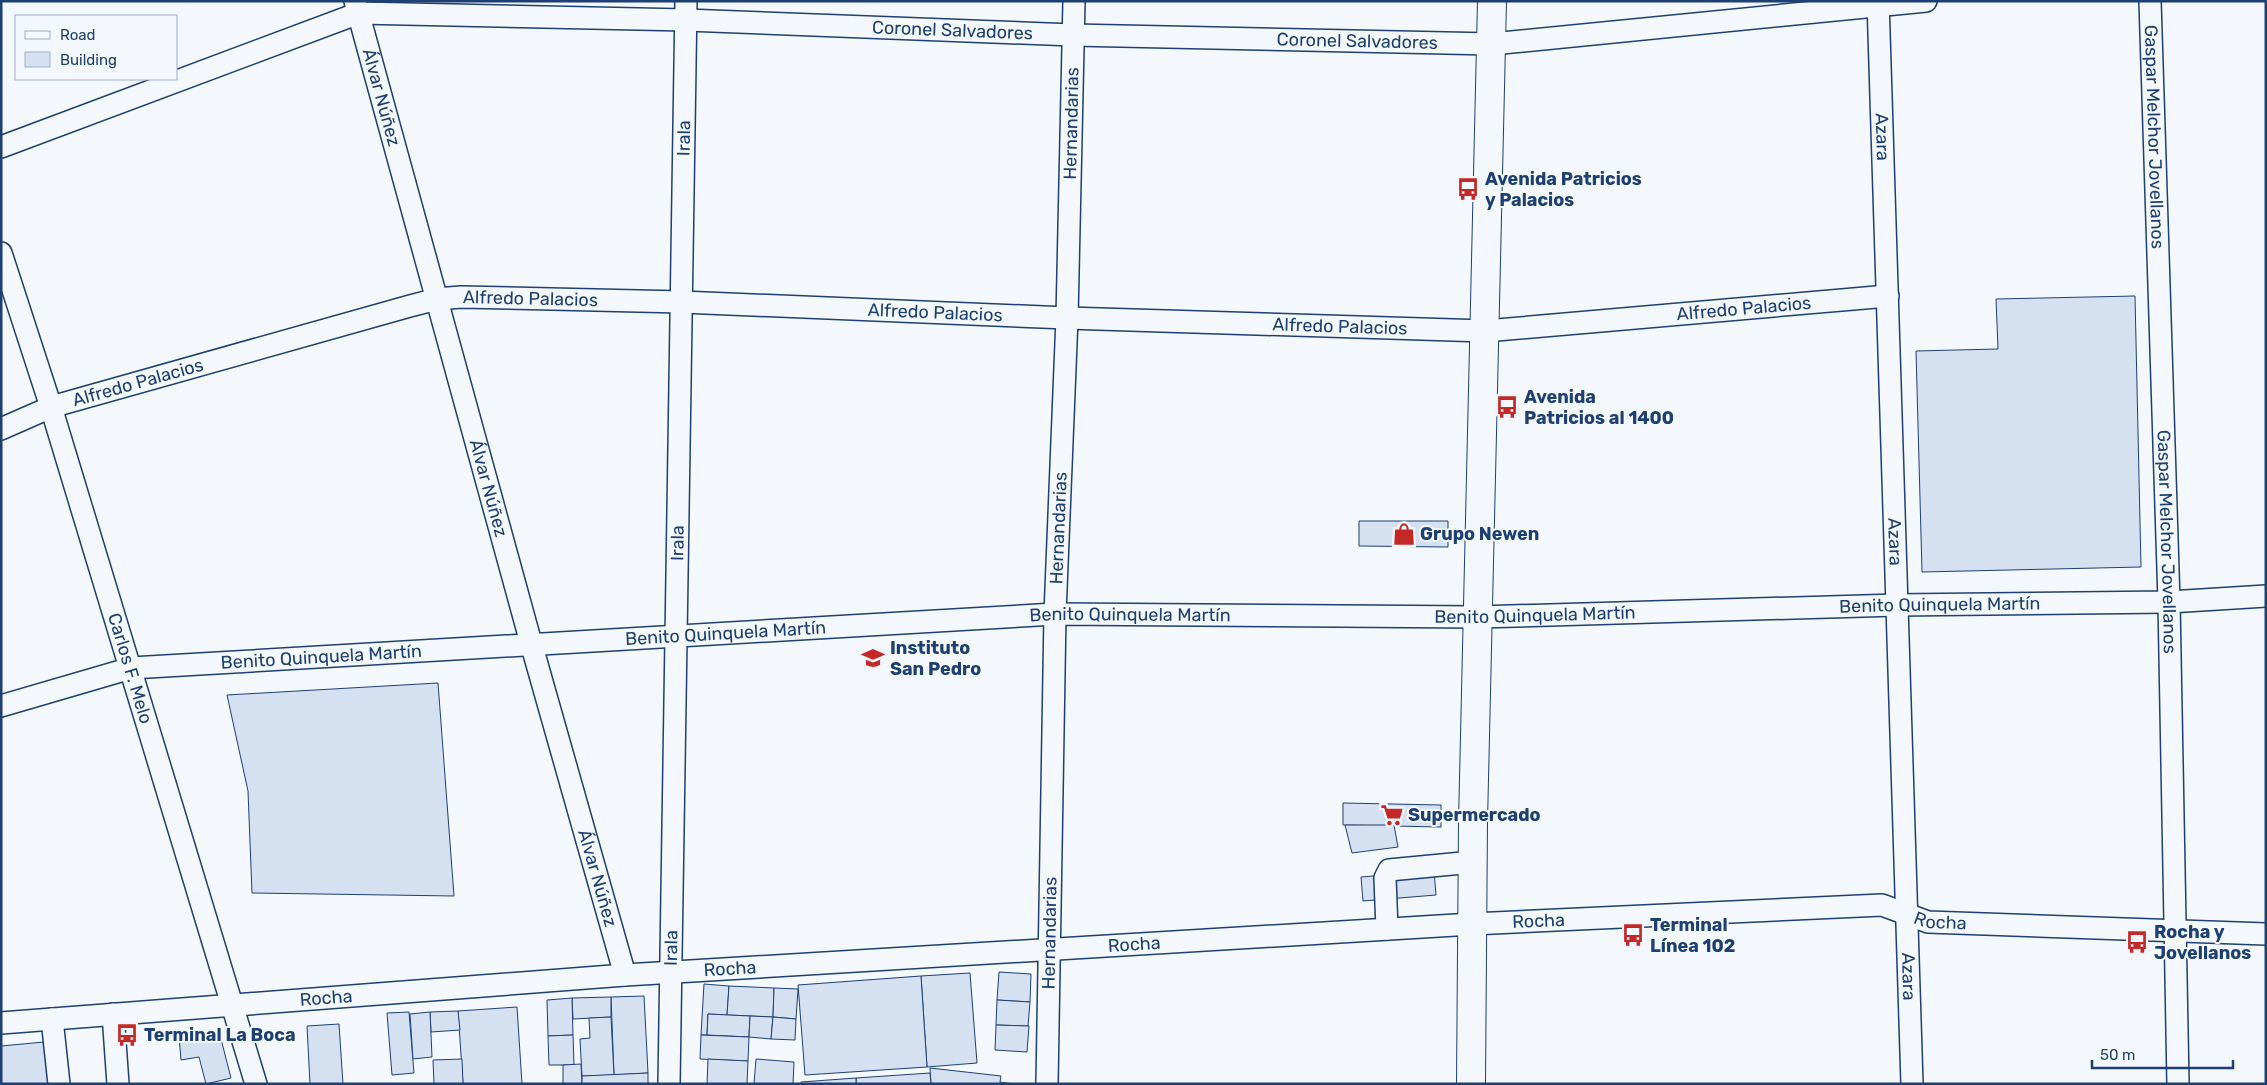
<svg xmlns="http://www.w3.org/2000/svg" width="2267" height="1085" font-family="Rubik,sans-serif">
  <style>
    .building { fill: #d5e0f0; stroke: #1d3f73 }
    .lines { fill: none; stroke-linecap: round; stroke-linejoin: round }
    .minor-casing { stroke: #1d3f73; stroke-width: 24 }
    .major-casing { stroke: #1d3f73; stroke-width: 30 }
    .minor { stroke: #f4f7fb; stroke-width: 21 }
    .major { stroke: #f4f7fb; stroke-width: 28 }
    .labels { text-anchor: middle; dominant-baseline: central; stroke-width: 4; stroke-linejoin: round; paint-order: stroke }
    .street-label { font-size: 18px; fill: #1d3f73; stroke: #f4f7fb }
    .poi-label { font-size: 18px; font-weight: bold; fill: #1d3f73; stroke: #f4f7fb; text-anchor: start }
  </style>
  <rect width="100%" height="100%" fill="#f4f7fb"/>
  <g class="building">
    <path d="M2135 296 2141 567 1922 572 1916 351 1998 349 1996 299Z"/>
    <path d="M1359 521H1448V547L1359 546Z"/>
    <path d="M438 683 454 896 252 893 248 791 227 695Z"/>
    <path d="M1343 803 1441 805V827L1343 825Z"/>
    <path d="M1345 825H1394L1398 847 1352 853Z"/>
    <path d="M1434 871 1436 895 1363 901 1361 877Z"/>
    <path d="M999 972 1031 974 1030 1002 997 1000Z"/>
    <path d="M970 973 977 1063 927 1067 921 976Z"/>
    <path d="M921 976 927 1067 805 1075 798 985Z"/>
    <path d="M704 984 729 986 727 1015 708 1014 707 1035H701Z"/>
    <path d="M729 986 774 988 773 1017 727 1015Z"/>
    <path d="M774 988 798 989 796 1019 773 1017Z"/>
    <path d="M644 996 648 1073 614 1075 611 997Z"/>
    <path d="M611 997V1017L573 1019 572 998Z"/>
    <path d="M572 998 573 1035 548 1036 547 1000Z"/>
    <path d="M997 1000 1030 1002 1028 1026 996 1025Z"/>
    <path d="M517 1007 522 1084H463L458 1011Z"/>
    <path d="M458 1011 460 1030 431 1032 430 1012Z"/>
    <path d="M409 1012 414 1073 392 1075 387 1013Z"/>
    <path d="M430 1012 432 1057 413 1059 410 1014Z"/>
    <path d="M708 1014 750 1016 749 1037 707 1035Z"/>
    <path d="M750 1016 773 1017 771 1039 749 1037Z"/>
    <path d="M611 1017 614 1075 582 1076 580 1039 590 1038 589 1018Z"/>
    <path d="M773 1017 796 1019 795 1040 771 1039Z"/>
    <path d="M339 1024 343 1084H310L307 1026Z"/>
    <path d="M996 1025 1029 1026 1027 1052 995 1050Z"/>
    <path d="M201 1031 210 1032 221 1039 231 1078 206 1084 199 1057 181 1060 179 1036Z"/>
    <path d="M573 1035 574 1065H549L548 1036Z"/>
    <path d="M701 1035 749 1037 748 1061 700 1059Z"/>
    <path d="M44 1042 48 1084H1V1046Z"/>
    <path d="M462 1059 463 1084H434L433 1060Z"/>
    <path d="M708 1059 748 1061 747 1084H707Z"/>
    <path d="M756 1059 794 1062 793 1084H754Z"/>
    <path d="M581 1064 582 1084H563V1065Z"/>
    <path d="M930 1068 1001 1076 1000 1082 1014 1084H931Z"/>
    <path d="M648 1073V1084H582V1076Z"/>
    <path d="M930 1073 931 1084H856V1078Z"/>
    <path d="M856 1078V1084H801V1082Z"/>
  </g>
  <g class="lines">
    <defs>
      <g id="minor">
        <path id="s1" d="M355 1 531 643 625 975"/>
        <path id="s2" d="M1878 1 1912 1084"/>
        <path id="s3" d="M2150 1 2169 602 2178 1084"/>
        <path id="s4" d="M1 147 359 13 686 20 1073 35 1492 44 1926 1"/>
        <path id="s5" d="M1 253 51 407 256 1084"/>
        <path id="s6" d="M1 429 51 407 410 306 437 299 461 297 682 302 1067 318 1485 331 1888 296"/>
        <path id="s7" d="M1 706 131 668 1055 614 1478 617 1897 605 2169 602 2266 596"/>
        <path d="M1387 929 1385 878 1389 870 1473 862"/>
        <path d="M113 1014 118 1084"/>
        <path d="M52 1019 59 1084"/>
        <path id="s8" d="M1 1023 625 975 1472 924 1882 905 1928 922 2266 934"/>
        <path id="s9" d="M669 1084 686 1"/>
        <path id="s10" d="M1047 1084 1055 614 1067 318 1074 1"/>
      </g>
      <path id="major" d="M1471 1084 1473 822 1492 1"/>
    </defs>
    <use href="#minor" class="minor-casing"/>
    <use href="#major" class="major-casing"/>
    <use href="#minor" class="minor"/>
    <use href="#major" class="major"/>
  </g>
  <defs>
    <symbol id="bus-bare" viewBox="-9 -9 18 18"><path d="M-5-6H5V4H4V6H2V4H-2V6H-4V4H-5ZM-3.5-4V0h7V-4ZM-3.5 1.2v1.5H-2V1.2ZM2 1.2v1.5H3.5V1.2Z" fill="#c62828" stroke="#f4f7fb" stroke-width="2.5" paint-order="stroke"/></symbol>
    <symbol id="shop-bare" viewBox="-9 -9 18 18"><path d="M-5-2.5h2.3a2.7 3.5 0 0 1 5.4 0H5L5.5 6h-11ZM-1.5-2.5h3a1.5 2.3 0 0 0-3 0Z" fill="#c62828" stroke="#f4f7fb" stroke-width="2.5" paint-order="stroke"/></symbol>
    <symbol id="school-bare" viewBox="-9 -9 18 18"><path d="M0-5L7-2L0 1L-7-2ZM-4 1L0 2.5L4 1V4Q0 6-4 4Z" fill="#c62828" stroke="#f4f7fb" stroke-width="2.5" paint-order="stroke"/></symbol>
    <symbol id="supermarket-bare" viewBox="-9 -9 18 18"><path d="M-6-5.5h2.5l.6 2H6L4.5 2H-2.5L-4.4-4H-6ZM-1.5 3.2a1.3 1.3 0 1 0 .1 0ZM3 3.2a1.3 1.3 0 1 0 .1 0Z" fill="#c62828" stroke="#f4f7fb" stroke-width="2.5" paint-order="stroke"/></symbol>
  </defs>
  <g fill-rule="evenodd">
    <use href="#bus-bare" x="1452" y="173" width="32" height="32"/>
    <use href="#bus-bare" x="1491" y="391" width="32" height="32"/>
    <use href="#shop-bare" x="1388" y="518" width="32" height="32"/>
    <use href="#school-bare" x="857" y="642" width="32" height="32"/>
    <use href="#supermarket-bare" x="1376" y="799" width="32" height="32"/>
    <use href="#bus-bare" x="1617" y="919" width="32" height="32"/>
    <use href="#bus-bare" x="2121" y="926" width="32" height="32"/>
    <use href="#bus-bare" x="111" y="1019" width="32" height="32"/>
  </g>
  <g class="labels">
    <g class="street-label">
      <text stroke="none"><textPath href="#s4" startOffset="976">Coronel Salvadores</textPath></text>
      <text stroke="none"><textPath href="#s4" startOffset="1381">Coronel Salvadores</textPath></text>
      <text stroke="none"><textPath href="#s1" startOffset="100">Álvar Núñez</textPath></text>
      <text stroke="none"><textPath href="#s10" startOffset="961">Hernandarias</textPath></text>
      <text stroke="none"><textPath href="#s9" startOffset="946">Irala</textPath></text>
      <text stroke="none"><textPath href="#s2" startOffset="136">Azara</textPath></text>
      <text stroke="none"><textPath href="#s3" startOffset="136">Gaspar Melchor Jovellanos</textPath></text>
      <text stroke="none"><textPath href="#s6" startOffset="549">Alfredo Palacios</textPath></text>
      <text stroke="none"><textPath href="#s6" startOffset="1764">Alfredo Palacios</textPath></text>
      <text stroke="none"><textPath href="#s6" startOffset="954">Alfredo Palacios</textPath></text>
      <text stroke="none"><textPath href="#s6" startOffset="1359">Alfredo Palacios</textPath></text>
      <text stroke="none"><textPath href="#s6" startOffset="145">Alfredo Palacios</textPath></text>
      <text stroke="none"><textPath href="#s1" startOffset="505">Álvar Núñez</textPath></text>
      <text stroke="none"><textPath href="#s10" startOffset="556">Hernandarias</textPath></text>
      <text stroke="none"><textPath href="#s9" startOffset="541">Irala</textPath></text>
      <text stroke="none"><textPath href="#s2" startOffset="541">Azara</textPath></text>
      <text stroke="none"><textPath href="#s3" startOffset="541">Gaspar Melchor Jovellanos</textPath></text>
      <text stroke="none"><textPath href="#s7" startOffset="1946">Benito Quinquela Martín</textPath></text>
      <text stroke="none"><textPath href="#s7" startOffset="1541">Benito Quinquela Martín</textPath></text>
      <text stroke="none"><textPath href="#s7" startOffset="1136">Benito Quinquela Martín</textPath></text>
      <text stroke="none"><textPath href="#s7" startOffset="731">Benito Quinquela Martín</textPath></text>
      <text stroke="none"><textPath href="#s7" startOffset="326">Benito Quinquela Martín</textPath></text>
      <text stroke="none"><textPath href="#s5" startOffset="435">Carlos F. Melo</textPath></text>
      <text stroke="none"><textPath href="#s1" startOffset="910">Álvar Núñez</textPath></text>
      <text stroke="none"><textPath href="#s8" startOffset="1946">Rocha</textPath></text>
      <text stroke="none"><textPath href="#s8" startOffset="1541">Rocha</textPath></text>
      <text stroke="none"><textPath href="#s10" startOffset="151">Hernandarias</textPath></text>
      <text stroke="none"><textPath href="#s8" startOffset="1136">Rocha</textPath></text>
      <text stroke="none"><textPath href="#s9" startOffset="136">Irala</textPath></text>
      <text stroke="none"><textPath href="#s8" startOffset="731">Rocha</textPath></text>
      <text stroke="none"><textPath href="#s2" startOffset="976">Azara</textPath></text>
      <text stroke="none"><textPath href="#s8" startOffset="326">Rocha</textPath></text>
    </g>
    <g class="poi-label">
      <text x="1485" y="179">Avenida Patricios<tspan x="1485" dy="21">y Palacios</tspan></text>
      <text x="1524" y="397">Avenida<tspan x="1524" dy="21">Patricios al 1400</tspan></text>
      <text x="1420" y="534">Grupo Newen</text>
      <text x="890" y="648">Instituto<tspan x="890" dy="21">San Pedro</tspan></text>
      <text x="1408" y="815">Supermercado</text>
      <text x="1650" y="925">Terminal<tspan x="1650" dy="21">Línea 102</tspan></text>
      <text x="2154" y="932">Rocha y<tspan x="2154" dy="21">Jovellanos</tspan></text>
      <text x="144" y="1035">Terminal La Boca</text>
    </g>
  </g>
  <rect width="2267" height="1085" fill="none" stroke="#1d3f73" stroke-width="5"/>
  <rect x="15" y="15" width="162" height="65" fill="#f4f7fb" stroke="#9eadc5"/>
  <rect x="25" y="31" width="25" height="8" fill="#f4f7fb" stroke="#9eadc5"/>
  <text x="60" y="40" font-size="15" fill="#1d3f73">Road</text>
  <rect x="25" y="52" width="25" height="15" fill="#d5e0f0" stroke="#9eadc5"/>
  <text x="60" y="65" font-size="15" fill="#1d3f73">Building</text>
  <path d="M2092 1060v8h141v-8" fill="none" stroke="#1d3f73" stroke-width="2.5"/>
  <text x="2100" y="1060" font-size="15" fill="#1d3f73" stroke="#f4f7fb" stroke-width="4" paint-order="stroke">50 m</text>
</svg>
